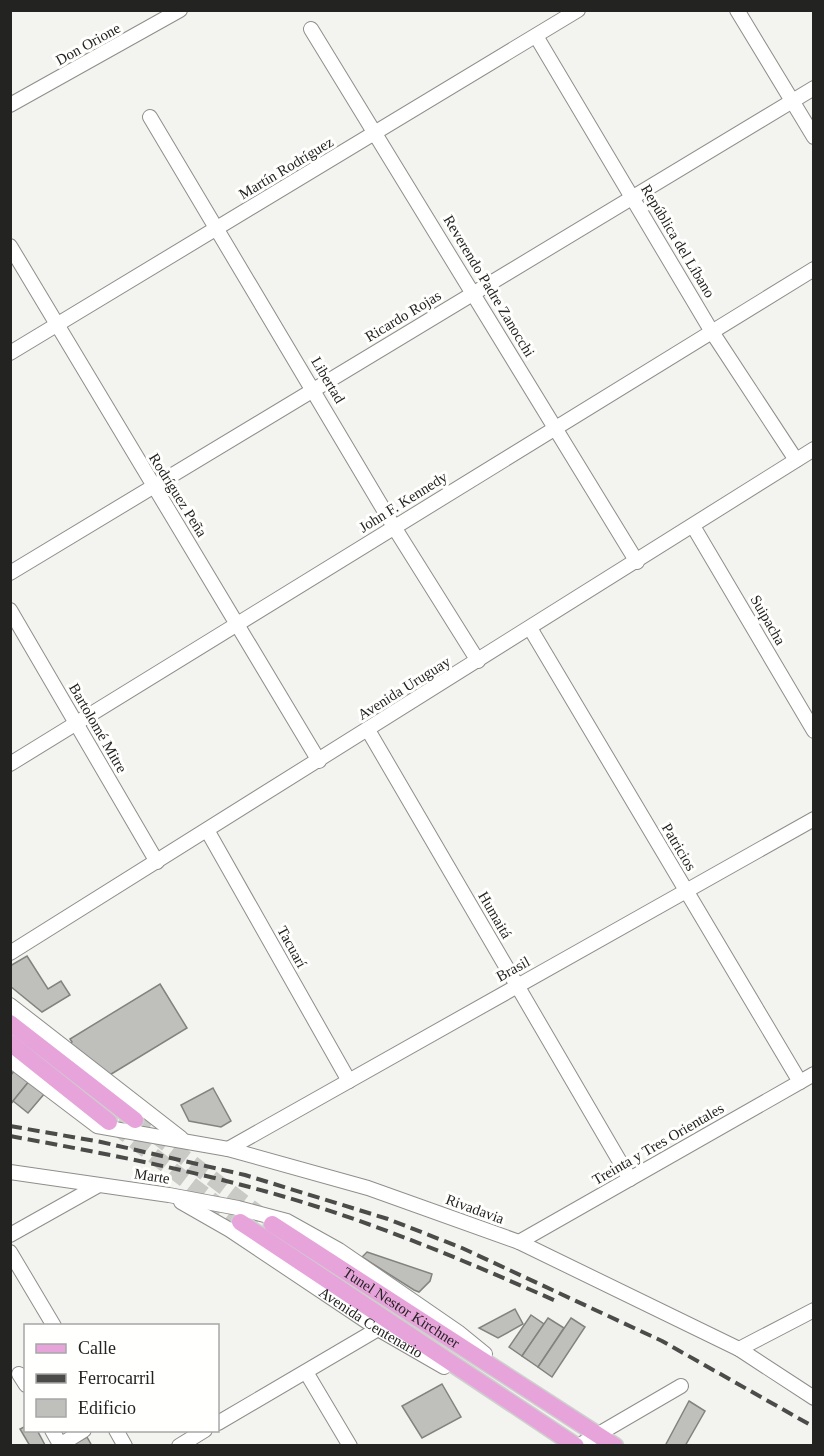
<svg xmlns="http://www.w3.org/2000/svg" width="824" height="1456" font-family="Georgia,serif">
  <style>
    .building { fill: #bfbfbc; stroke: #82827f; stroke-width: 1.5 }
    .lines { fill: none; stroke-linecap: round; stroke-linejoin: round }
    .major-tunnel { stroke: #c9c9c6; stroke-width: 16; stroke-dasharray: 16 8; stroke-linecap: butt }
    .minor-casing { stroke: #8e8e8b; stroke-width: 16 }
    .major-casing { stroke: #cfcfce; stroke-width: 19 }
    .minor { stroke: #fff; stroke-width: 14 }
    .major { stroke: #e6a4db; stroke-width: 16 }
    .rail { stroke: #4b4b49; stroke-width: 4; stroke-dasharray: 12 6; stroke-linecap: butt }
    .labels { text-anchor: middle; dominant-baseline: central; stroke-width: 6; stroke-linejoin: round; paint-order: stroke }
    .street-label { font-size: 15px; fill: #232321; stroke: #fffffe }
  </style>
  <rect width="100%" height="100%" fill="#f3f3ef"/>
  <g class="building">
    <path d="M27 956 48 989 61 981 70 995 42 1012 10 986V966Z"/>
    <path d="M160 984 187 1028 108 1076 68 1046 72 1042 70 1039Z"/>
    <path d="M15 1070 30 1080 10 1105V1076Z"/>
    <path d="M30 1080 45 1093 28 1113 13 1101Z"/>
    <path d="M213 1088 231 1121 221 1127 189 1121 181 1105Z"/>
    <path d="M367 1252 432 1274 430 1281 419 1292 414 1290 362 1257Z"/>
    <path d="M515 1309 523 1324 498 1338 479 1328Z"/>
    <path d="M531 1315 544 1324 522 1356 509 1347Z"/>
    <path d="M548 1318 564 1328 538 1367 522 1356Z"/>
    <path d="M571 1318 585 1327 552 1377 538 1367Z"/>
    <path d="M442 1384 461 1417 422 1438 402 1406Z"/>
    <path d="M689 1401 705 1411 685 1446H665Z"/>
    <path d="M26 1426V1430H37L45 1445 30 1446 20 1429Z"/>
    <path d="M87 1437 92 1446H74V1444Z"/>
  </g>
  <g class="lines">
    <g class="major-tunnel">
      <path d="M135 1120 262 1216"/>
      <path d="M115 1126 240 1222"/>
    </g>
    <defs>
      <g id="minor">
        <path d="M737 10 814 137"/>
        <path d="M311 29 637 562"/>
        <path d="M536 36 712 332 796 460"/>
        <path d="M10 105 180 10"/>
        <path d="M150 117 394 527 478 661"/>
        <path d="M10 246 319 761"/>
        <path d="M10 353 578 10"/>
        <path d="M693 526 814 731"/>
        <path d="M10 573 814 88"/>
        <path d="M10 610 157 862"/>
        <path d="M530 628 800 1082"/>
        <path d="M368 730 630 1179"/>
        <path d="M10 764 814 269"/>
        <path d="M207 830 349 1081"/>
        <path d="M10 953 814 449"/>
        <path d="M10 1005 181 1138"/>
        <path d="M10 1060 97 1126 228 1149 368 1188 519 1242 739 1349 814 1398"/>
        <path d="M228 1149 814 819"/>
        <path d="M10 1172 169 1195 238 1208 287 1221 339 1250 458 1332 485 1354"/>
        <path id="s1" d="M181 1202 230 1230 378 1329 444 1367"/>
        <path d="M10 1235 99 1185"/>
        <path d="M519 1242 814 1074"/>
        <path d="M10 1252 54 1326"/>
        <path d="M739 1349 814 1310"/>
        <path d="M306 1372 350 1446"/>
        <path d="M19 1374 26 1385"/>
        <path d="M218 1423 378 1329"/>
        <path d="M52 1430 61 1446"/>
        <path d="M116 1430 125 1446"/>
        <path d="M60 1445 84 1430"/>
        <path d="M179 1446 205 1430"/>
        <path d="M578 1446 681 1386"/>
      </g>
      <g id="major">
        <path d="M10 1023 135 1120"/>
        <path d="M10 1043 109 1122"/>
        <path d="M240 1222 576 1446"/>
        <path id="s2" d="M272 1224 615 1446"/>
      </g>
    </defs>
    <use href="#minor" class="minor-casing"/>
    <use href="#major" class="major-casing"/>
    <use href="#minor" class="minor"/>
    <use href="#major" class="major"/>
    <g class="rail">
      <path d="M10 1126 101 1142 245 1175 388 1219 462 1248 662 1341 814 1427"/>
      <path d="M10 1136C114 1155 218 1175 318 1207 399 1233 477 1266 556 1301"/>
    </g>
  </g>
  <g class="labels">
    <g class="street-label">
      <text transform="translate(88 44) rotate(-29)">Don Orione</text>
      <text transform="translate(286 168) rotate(-31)">Martín Rodríguez</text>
      <text transform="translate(678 241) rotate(59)">República del Líbano</text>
      <text transform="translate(489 286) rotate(59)">Reverendo Padre Zanocchi</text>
      <text transform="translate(403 316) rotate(-31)">Ricardo Rojas</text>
      <text transform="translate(328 380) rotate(59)">Libertad</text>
      <text transform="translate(178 495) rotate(58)">Rodríguez Peña</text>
      <text transform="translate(403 502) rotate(-32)">John F. Kennedy</text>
      <text transform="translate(768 620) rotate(60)">Suipacha</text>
      <text transform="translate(404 688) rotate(-32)">Avenida Uruguay</text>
      <text transform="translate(98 728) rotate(60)">Bartolomé Mitre</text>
      <text transform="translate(679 847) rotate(59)">Patricios</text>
      <text transform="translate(495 915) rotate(60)">Humaitá</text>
      <text transform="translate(292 947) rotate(61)">Tacuarí</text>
      <text transform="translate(513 969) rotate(-29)">Brasil</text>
      <text transform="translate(658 1144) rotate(-30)">Treinta y Tres Orientales</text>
      <text transform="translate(152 1176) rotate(9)">Marte</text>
      <text transform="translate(475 1209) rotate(20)">Rivadavia</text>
      <text stroke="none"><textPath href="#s2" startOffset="154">Tunel Nestor Kirchner</textPath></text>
      <text stroke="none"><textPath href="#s1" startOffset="225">Avenida Centenario</textPath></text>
    </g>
  </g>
  <rect width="824" height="1456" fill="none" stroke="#232321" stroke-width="24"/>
  <rect x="24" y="1324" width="195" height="108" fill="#fffffe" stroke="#a7a7a6" stroke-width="1.5"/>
  <rect x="36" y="1344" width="30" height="9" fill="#e6a4db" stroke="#a7a7a6" stroke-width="1.5"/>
  <text x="78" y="1354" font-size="18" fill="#232321">Calle</text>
  <rect x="36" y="1374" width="30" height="9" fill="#4b4b49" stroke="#a7a7a6" stroke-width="1.5"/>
  <text x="78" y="1384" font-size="18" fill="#232321">Ferrocarril</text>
  <rect x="36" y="1399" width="30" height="18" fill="#bfbfbc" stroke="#a7a7a6" stroke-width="1.5"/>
  <text x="78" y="1414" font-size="18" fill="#232321">Edificio</text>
</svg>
